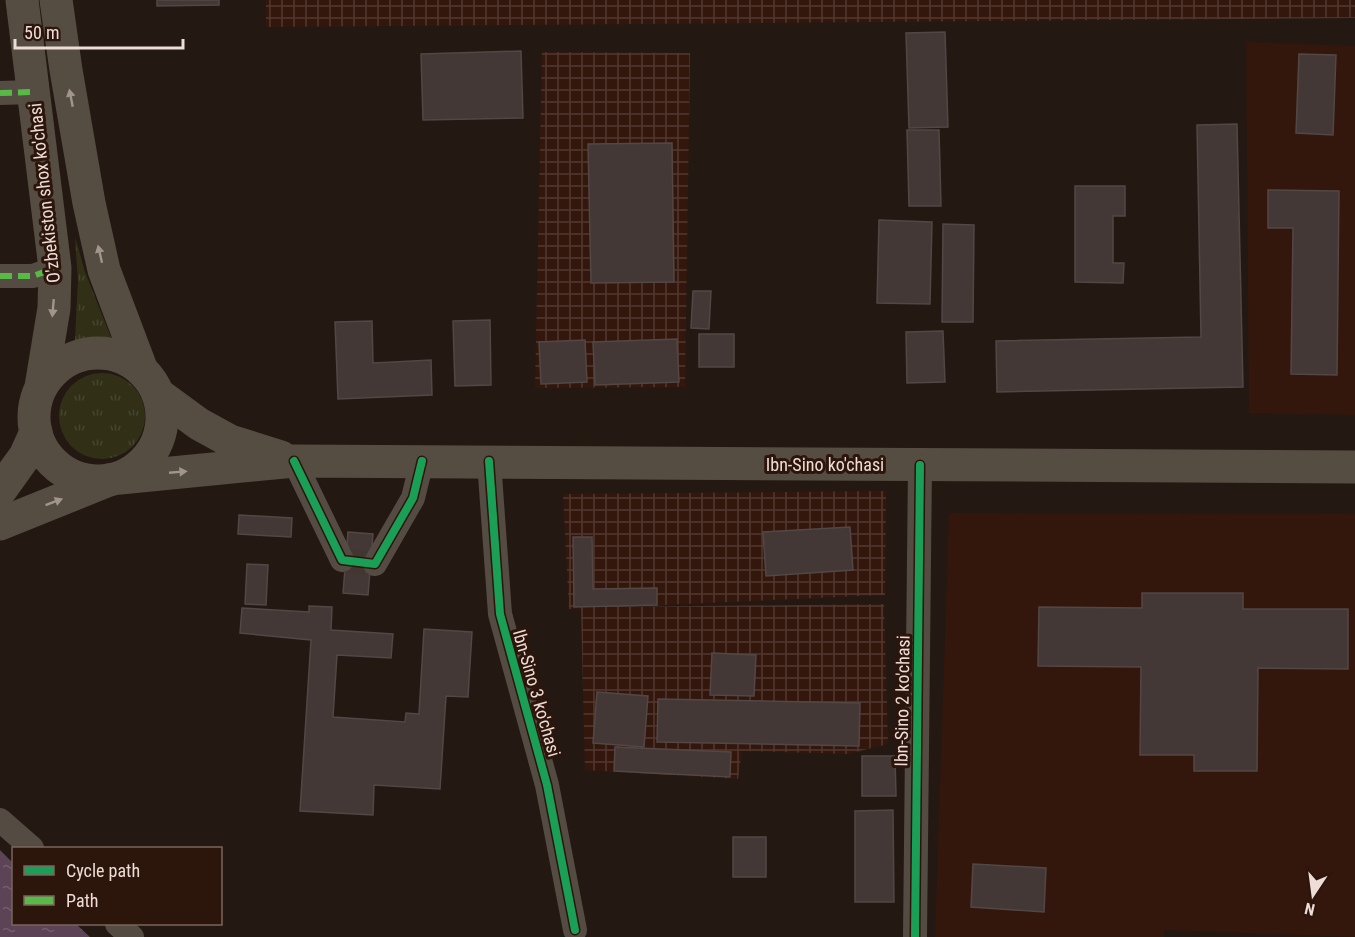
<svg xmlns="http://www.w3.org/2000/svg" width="1355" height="937" font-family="'Roboto Condensed',sans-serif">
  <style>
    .built { fill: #33170c }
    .industrial { fill: url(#industrial-grid) }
    .grass { fill: url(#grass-tufts) }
    .water { fill: url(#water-ripples) }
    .building { fill: #433836; stroke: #534746; stroke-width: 1.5 }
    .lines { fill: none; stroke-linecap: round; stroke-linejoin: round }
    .minor-tunnel { stroke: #423630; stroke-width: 24; stroke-dasharray: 24 12; stroke-linecap: butt }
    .minor { stroke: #544c43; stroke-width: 24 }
    .secondary { stroke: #564d42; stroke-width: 33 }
    .quiet { stroke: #58b947; stroke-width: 6; stroke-dasharray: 12 6; stroke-linecap: butt }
    .cycleway-casing { stroke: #2c150b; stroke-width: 11 }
    .cycleway { stroke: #1a9f57; stroke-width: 8 }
    .oneway { fill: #a2958c }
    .labels { text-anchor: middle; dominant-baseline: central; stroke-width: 6; stroke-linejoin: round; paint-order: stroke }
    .street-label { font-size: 18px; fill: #eeddd6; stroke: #2c150b }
  </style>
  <defs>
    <pattern id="industrial-grid" width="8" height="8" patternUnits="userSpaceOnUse" patternTransform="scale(1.5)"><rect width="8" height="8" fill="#33170c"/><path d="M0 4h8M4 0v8" fill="none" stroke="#51382f"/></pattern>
    <pattern id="grass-tufts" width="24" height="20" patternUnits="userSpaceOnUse" patternTransform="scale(1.5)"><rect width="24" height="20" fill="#313017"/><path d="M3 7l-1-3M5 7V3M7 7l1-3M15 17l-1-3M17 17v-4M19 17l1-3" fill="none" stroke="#45442d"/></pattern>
    <pattern id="water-ripples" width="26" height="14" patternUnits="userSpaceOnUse" patternTransform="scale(1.5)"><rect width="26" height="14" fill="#5c4355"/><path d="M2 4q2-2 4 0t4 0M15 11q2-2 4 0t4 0" fill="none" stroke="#745e6d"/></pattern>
  </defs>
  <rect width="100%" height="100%" fill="#241813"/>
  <g class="built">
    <path d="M1246 42 1355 46V415L1249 413Z"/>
    <path d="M949 513 1355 514V937L1164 930V937H935Z"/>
  </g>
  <g class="industrial">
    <path d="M266 0H1355V18L266 27Z"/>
    <path d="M542 52 690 53 685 387 535 388Z"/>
    <path d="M886 491 885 595 618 607 884 604 888 744 848 754 742 751 738 779 585 770 581 609H569L563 494Z"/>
  </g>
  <g class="grass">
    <path d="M75 237 85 272 112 340 92 338 75 340 78 280Z"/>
    <circle cx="102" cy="416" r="43"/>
  </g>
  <path class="water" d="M0 850 13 863 14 924H76L90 937H0Z"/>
  <g class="building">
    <path d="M157 0H219V5L157 6Z"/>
    <path d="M945 32 948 127 909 128 906 33Z"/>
    <path d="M521 51 523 118 423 120 421 54Z"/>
    <path d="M1299 54 1336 55 1333 135 1296 133Z"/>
    <path d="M1237 124 1243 387 997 392 996 341 1201 337 1197 125Z"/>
    <path d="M907 130H939L941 206H909Z"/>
    <path d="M672 143 674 282 591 283 588 144Z"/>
    <path d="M1075 186H1125V216H1113V263H1124L1123 283 1075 282Z"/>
    <path d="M1268 190 1339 191 1337 375 1291 374 1293 228H1268Z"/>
    <path d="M879 220 932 222 930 304 877 303Z"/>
    <path d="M943 224 974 225 973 322H942Z"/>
    <path d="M693 291H711L709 329 691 328Z"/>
    <path d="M490 320 491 385 455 386 453 321Z"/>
    <path d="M372 321 373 363 431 360 432 395 338 399 335 322Z"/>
    <path d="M943 331 945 382 907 383 906 332Z"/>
    <rect x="699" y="334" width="35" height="33"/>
    <path d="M677 339 679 382 595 385 593 342Z"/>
    <path d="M585 340 587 382 541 384 539 342Z"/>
    <path d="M239 515 292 518 291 537 238 534Z"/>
    <path d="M850 527 853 570 766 576 763 532Z"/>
    <path d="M348 532 373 534 368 595 343 593Z"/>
    <path d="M573 537H592L593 589 657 588V605L574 607Z"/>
    <path d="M247 564 268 565 266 605 245 604Z"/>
    <path d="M1142 593H1243V609H1348V669L1258 668 1257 771H1194V755H1140L1141 667 1038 666 1039 607 1142 608Z"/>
    <path d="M309 606 332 607 331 630 393 634 391 658 337 655 333 717 405 722 406 713 419 714 424 629 472 632 468 697 446 696 440 789 374 785 373 815 300 811 311 640 240 633 242 608 309 612Z"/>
    <path d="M712 653 756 655 754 696 710 695Z"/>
    <path d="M597 692 648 696 644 747 593 743Z"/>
    <path d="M658 699 860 703 859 746 657 742Z"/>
    <path d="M615 747 731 752 730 777 614 771Z"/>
    <path d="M862 756H895L896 796H862Z"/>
    <path d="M893 810 894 902H855V811Z"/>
    <rect x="733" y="837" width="33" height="40"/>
    <path d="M973 864 1046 868 1044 912 971 907Z"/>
  </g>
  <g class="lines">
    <path class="minor-tunnel" d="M342 560 375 564"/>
    <g class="minor">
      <path d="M0 93 33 92"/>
      <path d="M0 276H33L55 268"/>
      <path d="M294 461 342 560"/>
      <path d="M489 461 500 614 547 785 575 930"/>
      <path d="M375 564 413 498 422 461"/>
      <path d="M0 820 32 848"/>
      <path d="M117 924 132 937"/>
      <path d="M915 937 920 465"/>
    </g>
    <g class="secondary">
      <path d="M22 0 55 268 54 308 41 387"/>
      <path d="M56 0 66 70 89 203 104 270 141 368"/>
      <circle cx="98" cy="417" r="64"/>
      <path d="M158 394 199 424 230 441 281 457"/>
      <path d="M120 478 294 461 1355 467"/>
      <path d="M0 491 25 456 36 432"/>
      <path d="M0 524 109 480"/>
    </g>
    <g class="quiet">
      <path d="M0 93 33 92"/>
      <path d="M0 276H33L55 268"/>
    </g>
    <defs>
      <g id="cycleway">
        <path d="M294 461 342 560 375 564 413 498 422 461"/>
        <path d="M489 461 500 614 547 785 575 930"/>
        <path d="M915 937 920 465"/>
      </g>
    </defs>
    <use href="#cycleway" class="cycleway-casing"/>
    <use href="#cycleway" class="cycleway"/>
  </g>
  <defs><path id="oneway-solid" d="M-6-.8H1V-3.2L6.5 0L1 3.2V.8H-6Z" transform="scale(1.5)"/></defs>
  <g class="oneway">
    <use href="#oneway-solid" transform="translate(71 98) rotate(-101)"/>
    <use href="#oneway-solid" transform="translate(100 254) rotate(-103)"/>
    <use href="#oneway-solid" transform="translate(53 308) rotate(95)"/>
    <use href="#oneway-solid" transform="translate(178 472) rotate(-5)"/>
    <use href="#oneway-solid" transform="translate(54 502) rotate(-21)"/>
  </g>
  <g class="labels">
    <g class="street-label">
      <text transform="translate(44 193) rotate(-96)">O'zbekiston shox ko'chasi</text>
      <text x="825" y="464">Ibn-Sino ko'chasi</text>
      <text transform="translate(537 693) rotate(74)">Ibn-Sino 3 ko'chasi</text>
      <text transform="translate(902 701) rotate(-89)">Ibn-Sino 2 ko'chasi</text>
    </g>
  </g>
  <rect x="12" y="847" width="210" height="78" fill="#2c150b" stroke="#7a655c" stroke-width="1.5"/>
  <rect x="24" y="866" width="30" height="9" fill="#1a9f57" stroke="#7a655c" stroke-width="1.5"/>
  <text x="66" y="877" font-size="18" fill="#eeddd6">Cycle path</text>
  <rect x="24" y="896" width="30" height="9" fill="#58b947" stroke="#7a655c" stroke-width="1.5"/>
  <text x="66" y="907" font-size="18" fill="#eeddd6">Path</text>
  <g transform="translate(1313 895) rotate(193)" stroke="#2c150b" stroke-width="4.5" paint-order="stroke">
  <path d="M0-4.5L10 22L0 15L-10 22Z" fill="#eeddd6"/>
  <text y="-9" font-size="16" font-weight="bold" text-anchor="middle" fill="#eeddd6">N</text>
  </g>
  <path d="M15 39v9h168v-9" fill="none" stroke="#eeddd6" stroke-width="3"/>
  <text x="24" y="39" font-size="18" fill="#eeddd6" stroke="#2c150b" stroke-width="4.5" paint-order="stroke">50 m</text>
</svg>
